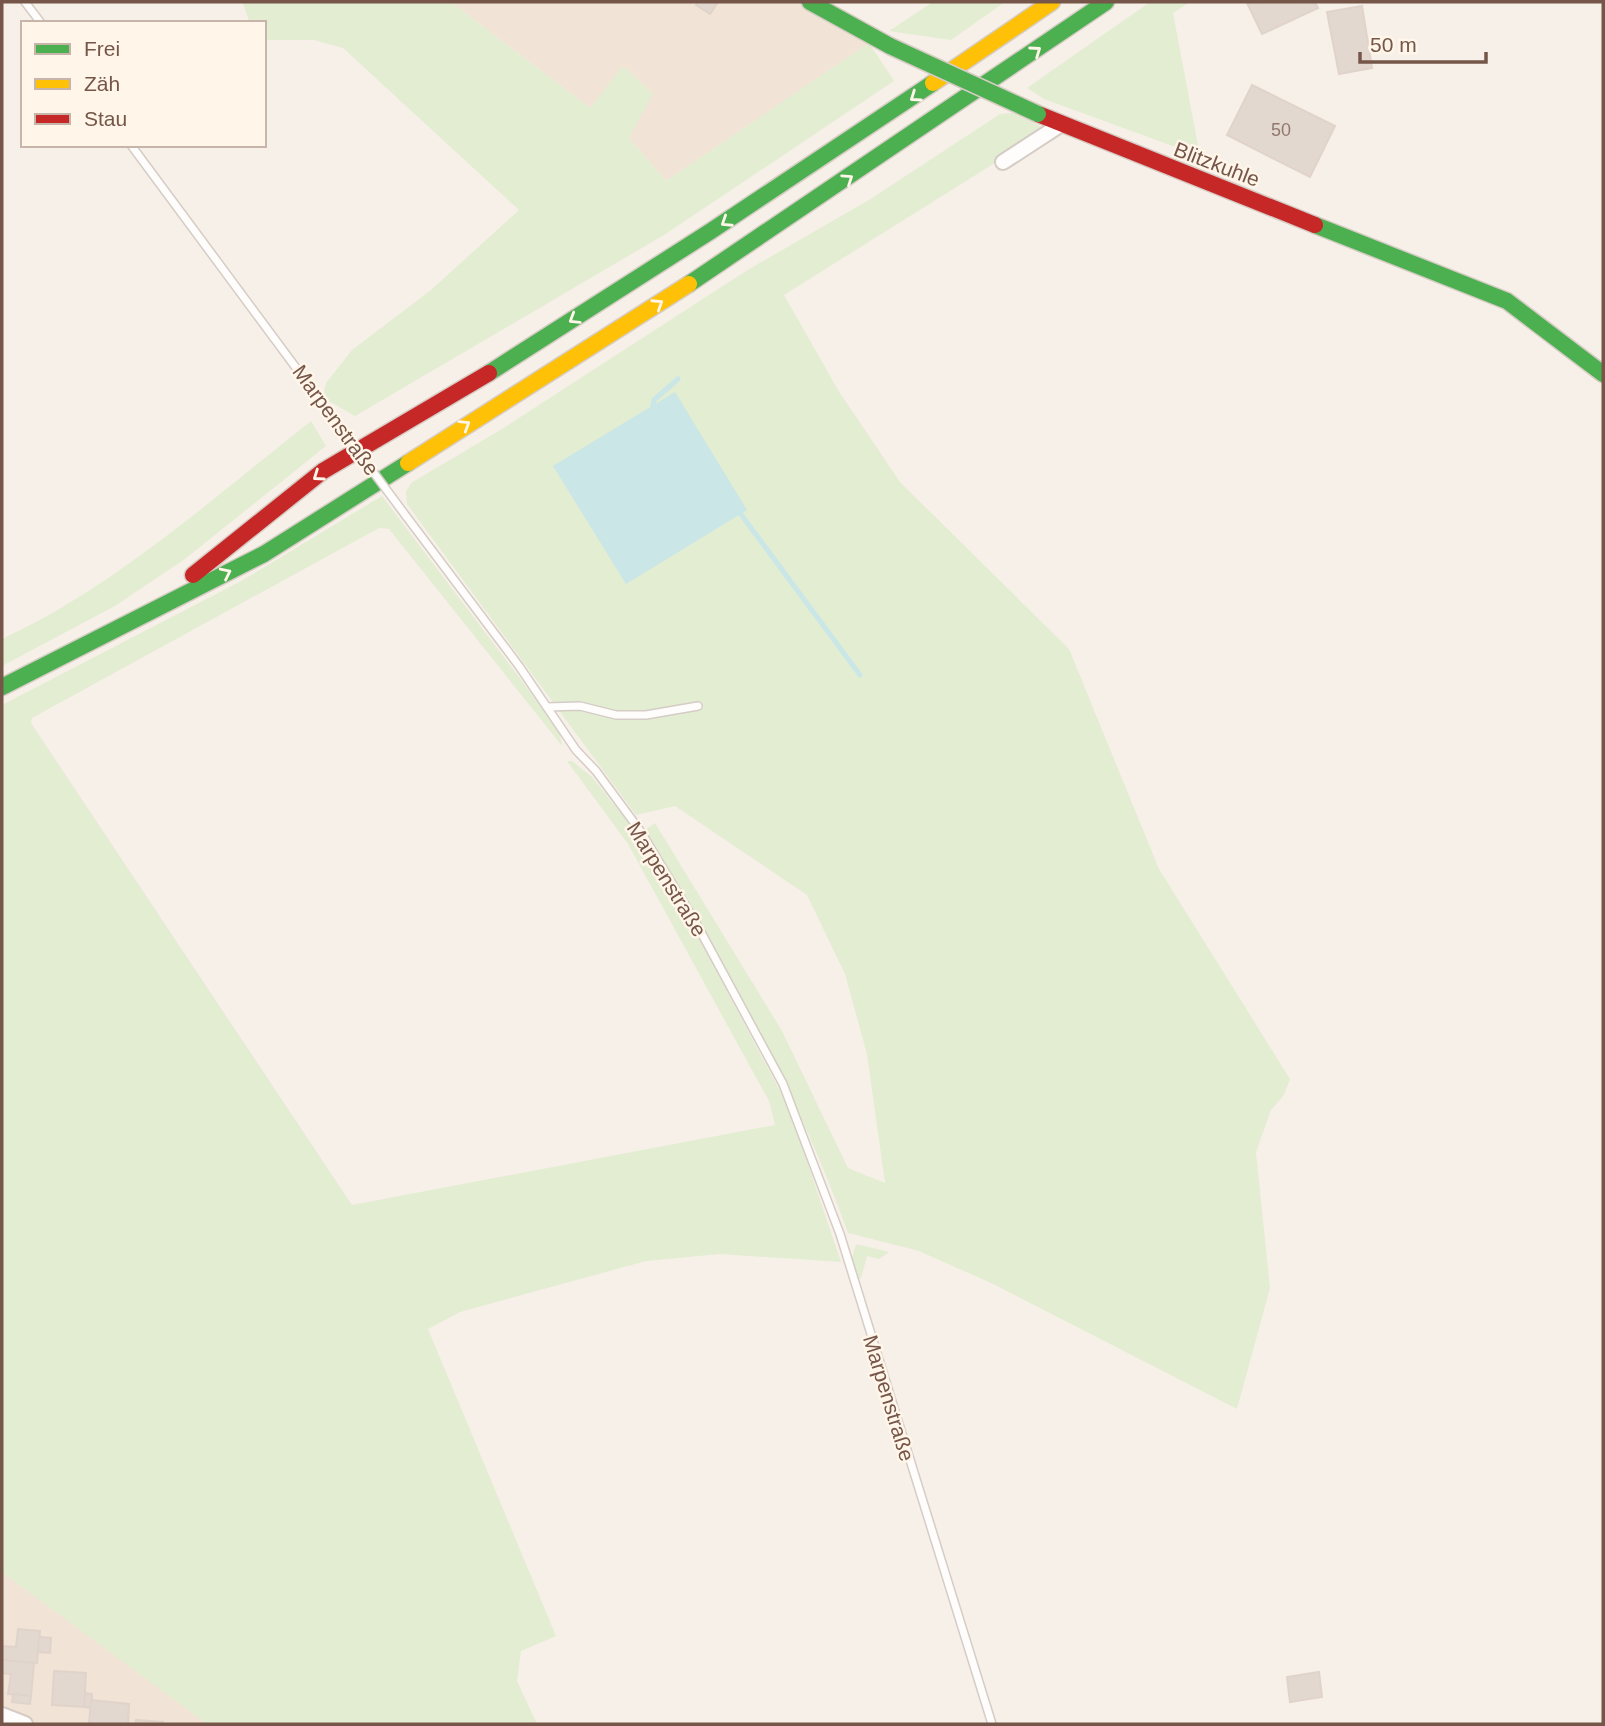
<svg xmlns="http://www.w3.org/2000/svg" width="1605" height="1726" font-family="Helvetica,sans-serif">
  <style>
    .residential { fill: #f1e3d5 }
    .green { fill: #e3edd2 }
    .water { fill: #cae6e7 }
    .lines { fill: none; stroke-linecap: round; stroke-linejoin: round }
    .stream { stroke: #cae6e7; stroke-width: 5 }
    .building { fill: #e3d8d0; stroke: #e0d3ca; stroke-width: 2 }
    .lane-casing { stroke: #d5ccc6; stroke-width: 10 }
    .street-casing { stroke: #d5ccc6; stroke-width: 18 }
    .fast-casing { stroke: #d6ccc5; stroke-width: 19 }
    .slow-casing { stroke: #d6ccc5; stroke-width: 19 }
    .jam-casing { stroke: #d6ccc5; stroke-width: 19 }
    .lane { stroke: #fefdfc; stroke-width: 7 }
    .street { stroke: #fefdfc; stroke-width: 14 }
    .fast { stroke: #4caf50; stroke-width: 16 }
    .slow { stroke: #ffc107; stroke-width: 16 }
    .jam { stroke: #c62828; stroke-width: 16 }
    .lane-bridge-casing { stroke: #d5ccc6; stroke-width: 10; stroke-linecap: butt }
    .fast-bridge-casing { stroke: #d6ccc5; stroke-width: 19; stroke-linecap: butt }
    .lane-bridge { stroke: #fefdfc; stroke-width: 7 }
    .fast-bridge { stroke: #4caf50; stroke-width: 16 }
    .oneway { stroke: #fff5e9 }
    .labels { text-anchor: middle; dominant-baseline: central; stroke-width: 5; stroke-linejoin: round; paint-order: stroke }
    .number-label { font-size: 18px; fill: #92786c }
    .street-label { font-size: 21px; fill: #755648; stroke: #fff5e9 }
  </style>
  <rect width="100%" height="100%" fill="#f7f0e8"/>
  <g class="residential">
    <path d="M451 2H827L883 34 666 181 629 138 623 67 590 108Z"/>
    <path d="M2 1572 116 1656 207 1724H2Z"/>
  </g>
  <g class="green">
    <path d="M242 2H451L590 108 623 66 653 94 629 138 666 181 869 43 894 81 664 235 355 416 329 401 324 392 326 383 352 350 431 290 519 210 343 48 314 40H267L264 37V23H250Z"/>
    <path d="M933 2H1005L951 40 889 31Z"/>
    <path d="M1150 2H1190L1173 13 1200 156 1044 99 1027 88Z"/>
    <path d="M1012 113 1040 126 1041 134 784 295 838 390 900 482 1069 649 1159 869 1290 1079 1284 1095 1271 1110 1256 1152 1270 1288 1237 1409 991 1283 919 1251 848 1233C797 1091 723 959 645 830L655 823 782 1031 848 1168 885 1183 867 1054 845 974 807 895 675 806 636 815 407 504 406 492 411 483 502 429 746 271 869 200 1000 114Z"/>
    <path d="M311 421 326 446 185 559 115 606 2 666V639C116 586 213 498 311 421Z"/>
    <path d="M382 496 553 722 560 734 562 746 389 529 379 528 32 718 31 723 352 1205 775 1125 769 1101 628 844 567 761H572L592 777 631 826 686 914 789 1108 841 1262 720 1254 646 1261 460 1312 428 1329 556 1636 521 1651 517 1681 537 1724H207L2 1572V705L243 580Z"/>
    <path d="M856 1244 889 1252 879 1259 867 1256 861 1278 857 1280 851 1262Z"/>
  </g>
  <path class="water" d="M675 392 747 510 626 584 553 466Z"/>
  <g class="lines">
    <g class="stream">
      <path d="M652 410 654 400 678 379"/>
      <path d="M736 512 740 513 860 675"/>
    </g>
  </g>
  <g class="building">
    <path d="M698 2H718L710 14 696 5Z"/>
    <path d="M1315 2 1318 8 1262 34 1247 3Z"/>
    <path d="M1362 6 1372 68 1339 74 1327 12Z"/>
    <path d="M1252 85 1335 126 1310 177 1227 135Z"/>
    <path d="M18 1629 40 1631 37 1663 2 1660V1646L16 1647Z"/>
    <path d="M39 1637 51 1638 50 1653 38 1652Z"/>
    <path d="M2 1660 34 1663 31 1696 8 1694 11 1674 2 1673Z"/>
    <path d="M54 1671 86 1673 84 1707 52 1705Z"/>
    <path d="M1319 1672 1322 1697 1290 1702 1287 1677Z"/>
    <path d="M85 1693 92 1694 91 1708 84 1707Z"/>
    <path d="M13 1694 31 1696 30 1704 12 1702Z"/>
    <path d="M91 1700 129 1704 128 1724H89Z"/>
    <path d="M136 1720 163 1722V1724H135Z"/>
  </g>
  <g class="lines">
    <defs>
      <g id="lane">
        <path d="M25 2 41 23"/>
        <path d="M131 145 328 411"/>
        <path d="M406 516 519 666 576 750 596 771 641 832 696 923 783 1084 840 1234 992 1724"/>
        <path d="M547 707 580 706 616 715H646L698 706"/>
      </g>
      <g id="street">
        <path d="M1003 162 1060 125"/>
        <path d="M2 1715 25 1724"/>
      </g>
      <g id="fast">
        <path d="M810 2 890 46"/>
        <path d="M1315 225 1507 301 1603 374"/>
        <path d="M689 284 1106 2"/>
        <path d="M489 373 711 231 933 83"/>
        <path d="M2 687 264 554 408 463"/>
      </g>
      <g id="slow">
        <path d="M933 83 1052 2"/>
        <path d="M408 463 689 284"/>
      </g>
      <g id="jam">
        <path d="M1038 114 1315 225"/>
        <path d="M193 575 323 471 489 373"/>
      </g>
    </defs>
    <use href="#lane" class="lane-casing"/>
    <use href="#street" class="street-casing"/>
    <use href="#fast" class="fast-casing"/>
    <use href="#slow" class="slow-casing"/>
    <use href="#jam" class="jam-casing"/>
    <use href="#lane" class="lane"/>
    <use href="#street" class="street"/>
    <use href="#fast" class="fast"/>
    <use href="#slow" class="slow"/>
    <use href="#jam" class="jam"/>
    <defs>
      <path id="lane-bridge" d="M328 411 406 516"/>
      <path id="fast-bridge" d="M890 46 1038 114"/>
    </defs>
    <use href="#lane-bridge" class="lane-bridge-casing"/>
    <use href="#fast-bridge" class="fast-bridge-casing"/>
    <use href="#lane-bridge" class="lane-bridge"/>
    <use href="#fast-bridge" class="fast-bridge"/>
  </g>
  <defs><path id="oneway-chevron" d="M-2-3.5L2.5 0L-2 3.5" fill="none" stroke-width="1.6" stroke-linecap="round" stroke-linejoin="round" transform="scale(1.75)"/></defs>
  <g class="oneway">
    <use href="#oneway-chevron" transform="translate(1036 51) rotate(-35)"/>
    <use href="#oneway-chevron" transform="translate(915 97) rotate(145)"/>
    <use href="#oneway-chevron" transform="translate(848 179) rotate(-34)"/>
    <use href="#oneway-chevron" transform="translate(726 222) rotate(147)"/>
    <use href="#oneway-chevron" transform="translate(658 304) rotate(-33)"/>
    <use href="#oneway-chevron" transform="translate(574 319) rotate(148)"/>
    <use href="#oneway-chevron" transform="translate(465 425) rotate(-32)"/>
    <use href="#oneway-chevron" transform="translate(318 476) rotate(145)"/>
    <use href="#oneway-chevron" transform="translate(226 573) rotate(-26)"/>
  </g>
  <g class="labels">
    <g class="number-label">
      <text x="1281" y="130">50</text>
    </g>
    <g class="street-label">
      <text transform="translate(1217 164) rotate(21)">Blitzkuhle</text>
      <text transform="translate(336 420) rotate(54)">Marpenstraße</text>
      <text transform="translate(667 879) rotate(58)">Marpenstraße</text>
      <text transform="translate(889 1398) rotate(73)">Marpenstraße</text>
    </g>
  </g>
  <rect width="1605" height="1726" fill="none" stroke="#755648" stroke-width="7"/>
  <rect x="21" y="21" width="245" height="126" fill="#fff5e9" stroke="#c8b5a9" stroke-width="2"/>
  <rect x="35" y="44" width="35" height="10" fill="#4caf50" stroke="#c8b5a9" stroke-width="2"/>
  <text x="84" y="56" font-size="21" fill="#755648">Frei</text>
  <rect x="35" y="79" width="35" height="10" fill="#ffc107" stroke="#c8b5a9" stroke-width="2"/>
  <text x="84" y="91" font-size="21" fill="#755648">Zäh</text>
  <rect x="35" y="114" width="35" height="10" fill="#c62828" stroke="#c8b5a9" stroke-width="2"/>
  <text x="84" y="126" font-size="21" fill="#755648">Stau</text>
  <path d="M1360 52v10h126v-10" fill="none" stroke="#755648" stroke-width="3.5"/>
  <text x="1370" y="52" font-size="21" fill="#755648" stroke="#fff5e9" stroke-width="5" paint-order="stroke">50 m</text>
</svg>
